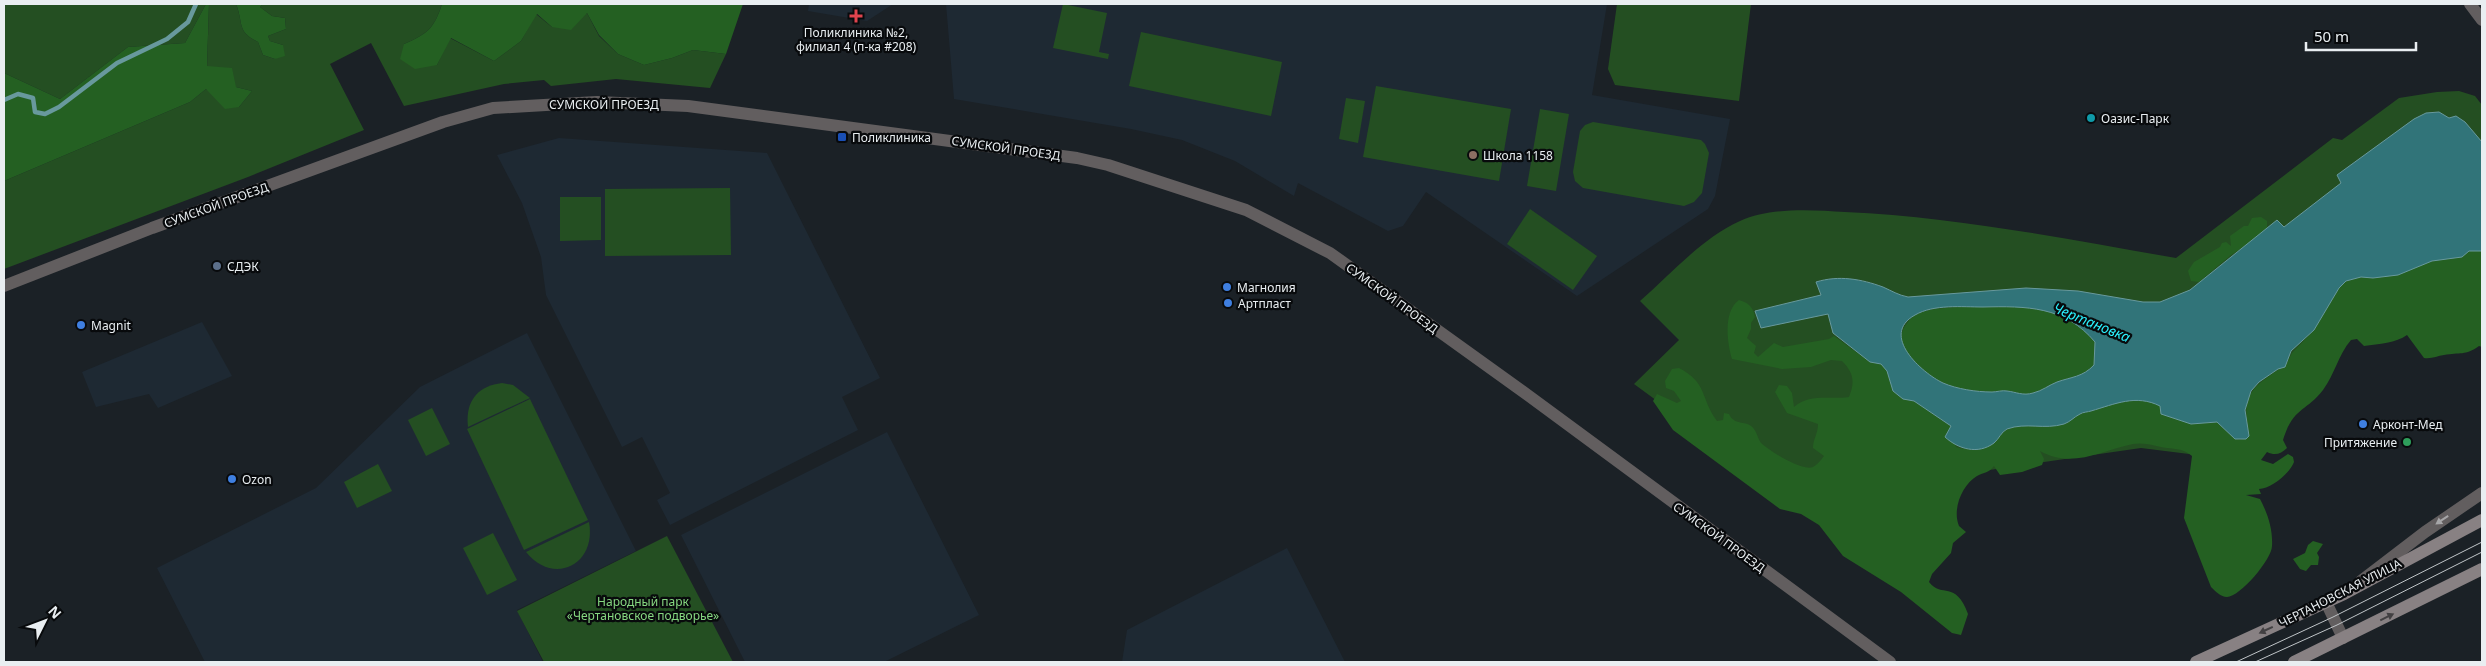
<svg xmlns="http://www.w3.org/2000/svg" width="2486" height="666" font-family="'Noto Sans',sans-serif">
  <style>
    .built { fill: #1e2933 }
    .green { fill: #244f22 }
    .forest { fill: #246022 }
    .water { fill: #317479; stroke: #68999d; fill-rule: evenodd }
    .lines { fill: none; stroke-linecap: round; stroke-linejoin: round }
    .stream { stroke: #68999d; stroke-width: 4.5 }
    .minor { stroke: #625e5f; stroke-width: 12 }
    .tertiary { stroke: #625e5f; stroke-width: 12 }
    .secondary { stroke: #888183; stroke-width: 12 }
    .tram { stroke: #c0c5c8; stroke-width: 1 }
    .oneway { fill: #a6a6a8 }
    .oneway2 { fill: #424042 }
    .health-dot { fill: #e0444e; stroke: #080a0c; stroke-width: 2 }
    .culture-dot { fill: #0f9aa8; stroke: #080a0c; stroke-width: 2 }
    .transit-dot { fill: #1a4fb4; stroke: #080a0c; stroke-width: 2 }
    .education-dot { fill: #8d6e63; stroke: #080a0c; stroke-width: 2 }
    .service-dot { fill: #5c6f8a; stroke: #080a0c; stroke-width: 2 }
    .shop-dot { fill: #3f7fe0; stroke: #080a0c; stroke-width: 2 }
    .leisure-dot { fill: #2e9e5b; stroke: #080a0c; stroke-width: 2 }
    .labels { text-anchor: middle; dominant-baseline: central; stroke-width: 4.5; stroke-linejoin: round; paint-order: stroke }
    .poi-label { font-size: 12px; fill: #e9eef1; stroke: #080a0c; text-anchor: start }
    .street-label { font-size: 12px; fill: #e9eef1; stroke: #080a0c }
    .park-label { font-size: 12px; fill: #86d781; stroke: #080a0c }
    .water-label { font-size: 14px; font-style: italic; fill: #2bf1fd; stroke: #080a0c }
  </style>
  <rect width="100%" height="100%" fill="#1b2126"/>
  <g class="built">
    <path d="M809 4H893L867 21 808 11Z"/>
    <path d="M946 4H1607L1592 95 1730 119 1715 196 1708 209 1577 296 1426 192 1403 226 1388 231 1298 183 1294 196 1235 161 1182 140 1131 129 954 99Z"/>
    <path d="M559 138 767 153 880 378 842 397 858 430 670 525 657 500 670 493 642 437 622 447 546 295 541 257 522 203 497 155Z"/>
    <path d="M202 322 232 376 158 408 149 394 96 407 82 372Z"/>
    <path d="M527 333 636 551 517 610 543 662H205L157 568 316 488 420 387Z"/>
    <path d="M887 432 979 615 884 662H745L681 535Z"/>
    <path d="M1287 548 1345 662H1122L1127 630Z"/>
  </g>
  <g class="green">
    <path d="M4 4H206L185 43 128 47 60 99 4 73Z"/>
    <path d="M209 4H236C244 24 236 31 258 42L263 55 275 59 283 45 270 41 268 36 286 29 285 18 272 16 260 7 263 4H442C434 29 427 34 404 44L437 65 450 38 494 61 521 41 536 14 552 27 587 13 599 36 618 54 644 65 672 58 693 50 726 54 710 88 616 79 551 86 544 80 504 84 404 106 371 43 330 64 364 130 248 177 4 269V181L190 102 206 89 239 107 252 91 236 87 207 67Z"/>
    <path d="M1063 4 1107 13 1099 52 1109 54 1108 59 1053 48Z"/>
    <path d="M1617 4H1751L1739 101 1615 85 1608 69Z"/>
    <path d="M1141 32 1282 62 1271 116 1129 86Z"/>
    <path d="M1376 86 1511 109 1499 181 1363 157Z"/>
    <path d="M2459 91 2475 96 2482 105V313L2341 331 2278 432 2189 454 2141 448 1969 473 1894 575 1634 384 1679 340 1640 301C1671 274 1702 238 1740 221 1771 207 1812 210 1845 212 1957 217 2066 239 2176 258L2333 138 2342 140 2399 98 2437 92Z"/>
    <path d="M1346 98 1365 101 1358 143 1339 139Z"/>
    <path d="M1540 109 1569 114 1556 191 1527 186Z"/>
    <path d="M1593 122 1701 140 1705 144 1709 153 1702 193 1694 202 1684 206 1583 188 1575 181 1573 172 1580 131 1585 125Z"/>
    <path d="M730 188 731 255 605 256V189Z"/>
    <path d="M560 197H601V240L560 241Z"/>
    <path d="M1530 209 1597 256 1573 290 1507 244Z"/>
    <path d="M502 383 513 385 530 398 468 427C465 402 477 386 502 383Z"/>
    <path d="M530 399 588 520 524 550 467 429Z"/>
    <path d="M432 408 450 444 426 456 408 420Z"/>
    <path d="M378 464 392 491 357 508 344 482Z"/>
    <path d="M589 522C597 565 553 586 526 552Z"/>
    <path d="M493 533 517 580 487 595 463 548Z"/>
    <path d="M667 536 733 662H544L517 611Z"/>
  </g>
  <g class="forest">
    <path d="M206 4H209L207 66 232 68 236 87 252 91 239 107 225 109 206 89 190 102 4 181V73L60 99 128 47 185 43Z"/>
    <path d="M236 4H263L260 7 272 16 285 18 286 29 268 36 270 41 283 45 285 56 275 59 263 55 258 42C236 31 244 24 236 4Z"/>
    <path d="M442 4H743L726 54 693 50 672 58 644 65 618 54 599 35 587 13 571 30 552 27 537 14 521 41 494 61 451 38 437 65 415 69 400 59 404 44C427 34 434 29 442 4Z"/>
    <path d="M2261 217 2267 221V233L2231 255 2199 282 2191 281 2188 271 2194 262 2220 247 2222 243 2226 242 2231 246 2230 236 2244 226H2248L2252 218Z"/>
    <path d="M2469 251H2482V347L2479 346C2465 356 2460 352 2444 355 2437 356 2432 359 2424 358L2407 335C2396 343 2379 344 2364 346L2357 339 2351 340C2338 355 2335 374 2323 390 2306 412 2293 407 2283 440L2287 448C2281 454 2275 456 2267 452L2261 460 2273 464 2288 454 2293 457 2294 462C2290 473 2271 489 2259 489L2261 494 2246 495 2260 499C2268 514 2273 530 2272 546 2272 559 2240 597 2227 597 2221 597 2215 591 2211 587L2184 518 2192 456C2184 449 2177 449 2167 448 2155 446 2145 442 2133 444 2100 451 2072 469 2040 451L2044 459 2042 465 2022 472 2000 475 1994 466C1989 473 1984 472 1977 476 1962 485 1952 509 1959 526L1966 532 1953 543 1951 553 1932 574 1929 582C1942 599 1955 579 1968 614L1961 635 1952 633 1901 592 1843 556 1819 525 1801 514 1780 509 1673 430 1653 401 1657 394 1677 403 1681 401 1674 391 1666 388 1665 381 1672 369 1679 368C1708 383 1700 398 1717 421L1723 420 1724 413 1729 414C1735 427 1747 419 1754 429 1757 433 1758 439 1761 443 1770 451 1802 472 1813 467 1817 465 1821 460 1824 456L1813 448C1813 439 1818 434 1818 424L1787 413 1775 392 1779 385 1787 386 1792 393 1794 407C1810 393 1829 400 1849 397 1855 382 1854 373 1842 361L1831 360 1811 367 1782 369 1732 359C1727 343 1723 311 1739 300 1749 303 1753 307 1755 317L1751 323V329L1747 338 1756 346 1754 353 1758 357 1774 343 1783 347 1829 339 1834 336 1870 362 1881 364 1887 371 1893 391 1899 396 1914 401 1951 426 1956 447C1968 451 1986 451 1996 441 1999 437 2002 432 2006 430 2029 418 2057 436 2079 414L2129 399 2150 401 2208 423 2217 422 2235 439 2240 440 2249 436C2245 408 2242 395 2268 377 2274 373 2277 369 2285 367L2292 353 2314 330 2339 288 2346 281 2361 277 2373 278 2385 276 2432 261 2459 257Z"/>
    <path d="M1960 307C2010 307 2060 299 2095 342L2094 365C2083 377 2071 377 2057 382 2049 385 2042 391 2033 393 2023 396 2016 392 2007 391 2002 390 1996 392 1992 392 1976 392 1957 389 1943 383 1925 375 1890 349 1905 326 1908 322 1911 317 1915 315 1928 308 1945 308 1960 307Z"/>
    <path d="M2313 541 2323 544 2317 553 2319 557 2318 565H2311L2306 571 2300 569 2293 559 2305 553 2308 545Z"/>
  </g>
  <path class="water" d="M2439 112 2449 118 2456 116 2465 122 2482 142V251H2469L2462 257 2432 261 2398 275 2373 278 2361 277 2346 281 2339 288 2314 330 2291 351 2285 367 2278 369 2259 382 2251 391 2245 410 2249 436 2246 439H2235L2217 422 2191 424 2161 414 2160 406C2136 394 2115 404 2091 411 2088 412 2083 412 2080 414 2074 417 2070 422 2064 424 2044 430 2026 422 2007 429 2001 432 1999 439 1994 443 1978 455 1958 449 1945 437L1951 426 1914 401 1903 399 1893 391 1887 371 1881 364 1870 362 1833 333 1828 314 1761 328 1755 311 1821 295 1816 282C1839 275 1861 279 1883 287 1892 291 1898 295 1908 297L2026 288 2078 291 2143 302H2160L2190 290 2277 220 2284 227 2341 183 2337 175 2414 119 2426 113ZM1983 307C2026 306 2065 306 2095 342L2094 365C2083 377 2071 377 2057 382 2049 385 2042 391 2033 393 2023 396 2016 392 2007 391 2002 390 1997 392 1992 392 1976 392 1957 389 1943 383 1922 373 1879 335 1915 315 1934 304 1962 307 1983 307Z"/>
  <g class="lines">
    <path class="stream" d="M4 100 18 94 33 98 35 112 45 114 59 107 117 63 167 39 188 22 196 4"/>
    <g class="minor">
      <path d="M2470 4 2482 20"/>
      <path d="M2361 581 2425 532 2482 493"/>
      <path d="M2326 602 2343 638"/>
    </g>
    <path class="tertiary" d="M4 286 152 228 443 122 493 108 597 102 688 106 1077 158 1108 165 1246 210 1330 253 1529 396 1890 662"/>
    <g class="secondary">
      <path d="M2196 662 2344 594 2482 520"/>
      <path d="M2294 662 2482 569"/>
    </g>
    <g class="tram">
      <path d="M2236 662 2333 617 2482 542"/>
      <path d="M2255 662 2337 625 2482 552"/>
    </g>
  </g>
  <defs><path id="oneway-solid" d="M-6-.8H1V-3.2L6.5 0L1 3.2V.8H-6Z" transform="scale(1.25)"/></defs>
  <use class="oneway" href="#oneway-solid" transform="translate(2442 520) rotate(146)"/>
  <g class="oneway2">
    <use href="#oneway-solid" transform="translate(2387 617) rotate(-26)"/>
    <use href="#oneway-solid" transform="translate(2266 630) rotate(155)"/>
  </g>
  <path class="health-dot" d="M853.5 8.5h5v5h5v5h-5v5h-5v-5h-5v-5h5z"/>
  <circle class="culture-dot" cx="2091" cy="118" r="5"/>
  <rect class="transit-dot" x="837" y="132" width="10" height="10" rx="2.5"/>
  <circle class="education-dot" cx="1473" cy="155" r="5"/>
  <circle class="service-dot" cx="217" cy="266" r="5"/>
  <g class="shop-dot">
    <circle cx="1227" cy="287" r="5"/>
    <circle cx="1228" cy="303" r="5"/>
    <circle cx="81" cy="325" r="5"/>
    <circle cx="2363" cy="424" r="5"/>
    <circle cx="232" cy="479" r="5"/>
  </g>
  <circle class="leisure-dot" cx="2407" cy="442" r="5"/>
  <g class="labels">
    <g class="poi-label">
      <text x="856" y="32" text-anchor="middle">Поликлиника №2,<tspan x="856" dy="14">филиал 4 (п-ка #208)</tspan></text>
      <text x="2101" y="118">Оазис-Парк</text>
      <text x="852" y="137">Поликлиника</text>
      <text x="1483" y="155">Школа 1158</text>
      <text x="227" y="266">СДЭК</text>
      <text x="1237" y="287">Магнолия</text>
      <text x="1238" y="303">Артпласт</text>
      <text x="91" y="325">Magnit</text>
      <text x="2373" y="424">Арконт-Мед</text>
      <text x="2397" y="442" text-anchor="end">Притяжение</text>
      <text x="242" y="479">Ozon</text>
    </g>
    <g class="street-label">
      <text x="604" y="104">СУМСКОЙ ПРОЕЗД</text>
      <text transform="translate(1006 148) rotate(8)">СУМСКОЙ ПРОЕЗД</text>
      <text transform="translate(216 205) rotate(-20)">СУМСКОЙ ПРОЕЗД</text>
      <text transform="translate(1392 298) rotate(36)">СУМСКОЙ ПРОЕЗД</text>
      <text transform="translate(1719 537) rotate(36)">СУМСКОЙ ПРОЕЗД</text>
      <text transform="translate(2340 593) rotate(-27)">ЧЕРТАНОВСКАЯ УЛИЦА</text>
    </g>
    <g class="park-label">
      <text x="643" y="601">Народный парк<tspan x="643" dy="14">«Чертановское подворье»</tspan></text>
    </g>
    <g class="water-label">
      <text transform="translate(2092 322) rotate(22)">Чертановка</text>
    </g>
  </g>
  <rect width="2486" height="666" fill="none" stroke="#e9eef1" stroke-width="10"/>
  <g transform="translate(45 621) rotate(48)" stroke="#080a0c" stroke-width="4" paint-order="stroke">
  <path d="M0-4L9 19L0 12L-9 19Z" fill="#e9eef1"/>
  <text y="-8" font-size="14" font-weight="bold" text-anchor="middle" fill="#e9eef1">N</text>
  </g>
  <path d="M2306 42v8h110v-8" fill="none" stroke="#e9eef1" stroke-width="2.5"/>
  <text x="2314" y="42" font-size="15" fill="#e9eef1" stroke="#080a0c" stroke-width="4" paint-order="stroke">50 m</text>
</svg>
